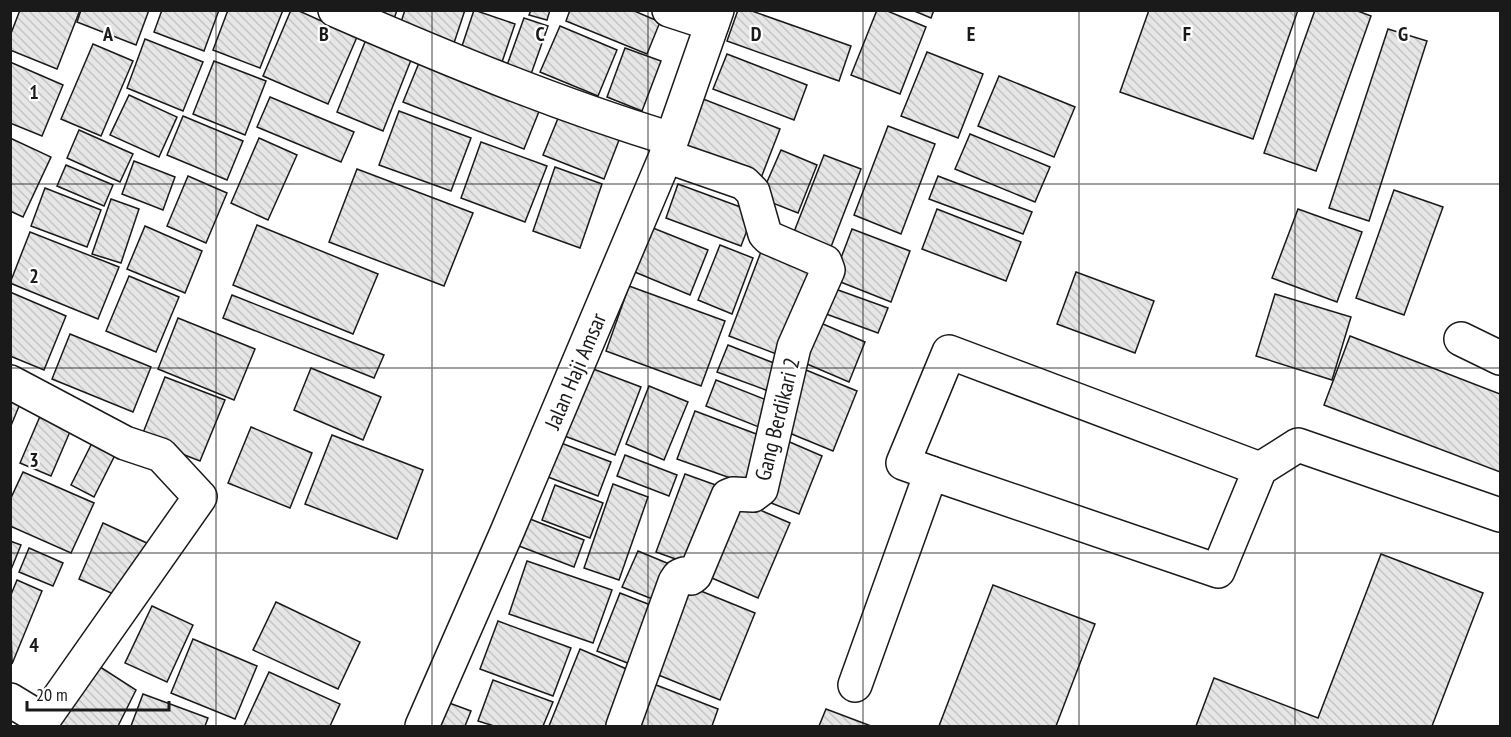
<svg xmlns="http://www.w3.org/2000/svg" width="1511" height="737" font-family="'PT Sans Narrow',sans-serif">
  <style>
    .building { fill: url(#building-back-hatch); stroke: #1a1a1a; stroke-width: 1.5 }
    .lines { fill: none; stroke-linecap: round; stroke-linejoin: round }
    .minor-casing { stroke: #1a1a1a; stroke-width: 36 }
    .minor { stroke: #fff; stroke-width: 33 }
    .grid { fill: none; stroke: #1a1a1a; stroke-width: 1.5; stroke-opacity: 0.55 }
    .labels { text-anchor: middle; dominant-baseline: central; stroke-width: 4.5; stroke-linejoin: round; paint-order: stroke }
    .street-label { font-size: 22px; fill: #1a1a1a; stroke: #fff }
    .grid-label { font-size: 20px; text-anchor: middle; font-weight: bold; fill: #1a1a1a; stroke: #fff; stroke-width: 4.5; stroke-linejoin: round; paint-order: stroke }
  </style>
  <defs>
    <pattern id="building-back-hatch" width="6" height="6" patternUnits="userSpaceOnUse" patternTransform="scale(1.5)"><rect width="6" height="6" fill="#e6e6e6"/><path d="M-1 5l2 2M0 0l6 6M5-1l2 2" fill="none" stroke="#c5c5c5"/></pattern>
  </defs>
  <rect width="100%" height="100%" fill="#fff"/>
  <g class="building">
    <path d="M20 10H80L57 69 10 50V36Z"/>
    <path d="M81 10H149L136 45 77 22Z"/>
    <path d="M162 10H219L204 51 154 32Z"/>
    <path d="M228 10H283L260 68 213 50Z"/>
    <path d="M291 10H297L357 37 328 104 263 76Z"/>
    <path d="M364 10H397L393 22Z"/>
    <path d="M405 10H465L452 49 398 31Z"/>
    <path d="M474 10 515 24 501 65 460 52Z"/>
    <path d="M531 10H550L547 20 529 15Z"/>
    <path d="M570 10H632L660 22 647 54 566 21Z"/>
    <path d="M738 10H749L851 46 839 81 727 41Z"/>
    <path d="M877 10H885L926 27 900 94 851 75Z"/>
    <path d="M912 10H934L931 18Z"/>
    <path d="M1149 10H1298L1253 139 1120 92Z"/>
    <path d="M1315 10H1355L1371 16 1316 171 1264 153Z"/>
    <path d="M524 18 548 26 530 77 506 68Z"/>
    <path d="M560 26 617 50 598 96 540 72Z"/>
    <path d="M1388 29 1427 41 1369 221 1329 208Z"/>
    <path d="M367 37 413 55 383 131 337 112Z"/>
    <path d="M145 39 203 62 183 111 127 88Z"/>
    <path d="M93 44 133 61 101 136 61 119Z"/>
    <path d="M625 48 661 61 642 111 607 97Z"/>
    <path d="M927 52 983 74 958 138 901 116Z"/>
    <path d="M727 54 807 85 794 120 713 89Z"/>
    <path d="M421 58 542 104 524 149 403 102Z"/>
    <path d="M214 61 266 81 245 135 193 114Z"/>
    <path d="M10 62 63 85 42 136 10 123Z"/>
    <path d="M999 76 1075 107 1054 157 978 126Z"/>
    <path d="M129 95 177 117 159 157 110 135Z"/>
    <path d="M270 97 354 132 341 162 257 127Z"/>
    <path d="M698 97 780 129 761 178 680 146Z"/>
    <path d="M399 111 471 138 451 191 379 165Z"/>
    <path d="M561 111 621 135 604 179 543 155Z"/>
    <path d="M183 116 243 141 227 180 167 155Z"/>
    <path d="M888 126 935 144 901 234 854 215Z"/>
    <path d="M79 130 133 154 120 182 67 158Z"/>
    <path d="M970 134 1050 167 1035 202 955 169Z"/>
    <path d="M10 138 51 157 23 217 10 211Z"/>
    <path d="M259 138 297 155 268 220 231 203Z"/>
    <path d="M481 142 547 166 525 222 461 198Z"/>
    <path d="M781 150 817 165 798 213 760 198Z"/>
    <path d="M824 155 861 169 829 252 792 237Z"/>
    <path d="M134 161 175 177 163 210 122 194Z"/>
    <path d="M66 165 113 185 104 206 57 186Z"/>
    <path d="M555 167 602 184 580 248 533 231Z"/>
    <path d="M357 169 473 213 444 286 329 242Z"/>
    <path d="M188 176 227 193 206 243 167 226Z"/>
    <path d="M938 176 1032 212 1023 234 929 199Z"/>
    <path d="M678 184 754 212 741 246 666 218Z"/>
    <path d="M45 188 101 210 87 247 31 226Z"/>
    <path d="M1394 190 1443 207 1404 315 1356 298Z"/>
    <path d="M111 199 139 209 121 263 92 254Z"/>
    <path d="M937 209 1021 242 1006 281 922 249Z"/>
    <path d="M1298 209 1362 232 1337 302 1272 278Z"/>
    <path d="M257 225 378 274 353 334 233 285Z"/>
    <path d="M145 226 202 251 185 293 127 269Z"/>
    <path d="M648 226 708 250 690 295 630 270Z"/>
    <path d="M852 229 910 251 891 302 833 279Z"/>
    <path d="M30 232 119 267 98 319 10 283Z"/>
    <path d="M720 245 753 258 732 314 698 300Z"/>
    <path d="M762 249 812 268 779 355 729 336Z"/>
    <path d="M1076 272 1154 301 1135 353 1057 324Z"/>
    <path d="M129 276 179 297 156 352 106 331Z"/>
    <path d="M629 286 725 321 701 386 606 351Z"/>
    <path d="M827 286 888 308 878 333 818 311Z"/>
    <path d="M10 292 66 316 44 370 10 356Z"/>
    <path d="M1275 294 1351 317 1332 380 1256 356Z"/>
    <path d="M232 295 384 355 374 378 223 318Z"/>
    <path d="M178 318 255 349 234 400 158 369Z"/>
    <path d="M816 321 865 342 849 382 800 361Z"/>
    <path d="M70 334 151 367 133 412 52 379Z"/>
    <path d="M1350 336 1500 394V472L1324 405Z"/>
    <path d="M728 345 784 367 774 393 717 372Z"/>
    <path d="M588 367 641 387 615 455 562 435Z"/>
    <path d="M311 368 381 397 363 440 294 410Z"/>
    <path d="M806 370 857 391 833 451 782 430Z"/>
    <path d="M165 377 225 400 200 461 141 438Z"/>
    <path d="M716 380 774 403 764 429 706 406Z"/>
    <path d="M649 386 688 402 664 460 626 444Z"/>
    <path d="M10 394 22 399 10 428Z"/>
    <path d="M695 411 767 438 750 485 677 459Z"/>
    <path d="M41 414 72 427 51 476 20 463Z"/>
    <path d="M251 427 312 453 290 508 228 483Z"/>
    <path d="M332 435 423 470 397 539 305 504Z"/>
    <path d="M94 439 117 451 94 497 71 485Z"/>
    <path d="M785 440 822 456 799 514 761 499Z"/>
    <path d="M561 443 611 462 598 496 548 477Z"/>
    <path d="M625 455 677 475 669 496 617 476Z"/>
    <path d="M23 472 94 503 71 553 10 526V500Z"/>
    <path d="M685 474 724 488 695 566 656 552Z"/>
    <path d="M613 484 648 497 619 580 584 568Z"/>
    <path d="M555 485 603 503 590 538 542 520Z"/>
    <path d="M737 500 790 523 758 598 705 575Z"/>
    <path d="M530 519 584 540 574 567 519 546Z"/>
    <path d="M103 523 149 544 125 599 79 579Z"/>
    <path d="M10 541 21 545 10 572Z"/>
    <path d="M29 548 63 563 53 586 19 572Z"/>
    <path d="M638 551 674 566 660 602 622 587Z"/>
    <path d="M1381 554 1483 593 1432 726H1196L1214 678 1318 718Z"/>
    <path d="M527 561 612 590 593 643 509 614Z"/>
    <path d="M17 580 42 591 12 664 10 597Z"/>
    <path d="M686 585 755 613 720 700 651 672Z"/>
    <path d="M993 585 1095 624 1056 726H939Z"/>
    <path d="M620 593 653 606 630 664 597 651Z"/>
    <path d="M276 602 360 642 338 689 253 650Z"/>
    <path d="M152 606 193 625 167 682 125 663Z"/>
    <path d="M498 621 571 648 553 696 480 669Z"/>
    <path d="M193 639 257 666 235 719 171 693Z"/>
    <path d="M580 649 629 670 607 726H549Z"/>
    <path d="M94 663 136 690 118 726H56Z"/>
    <path d="M269 672 340 704 330 726H244Z"/>
    <path d="M493 680 553 702 543 726H494L478 721Z"/>
    <path d="M651 683 718 709 712 726H633Z"/>
    <path d="M143 694 208 718 205 726H131Z"/>
    <path d="M441 700 471 711 465 726H431Z"/>
    <path d="M826 709 871 726H819Z"/>
  </g>
  <g class="lines">
    <defs>
      <g id="minor">
        <path d="M335 10C445 58 556 104 671 139"/>
        <path d="M669 10 712 24"/>
        <path d="M1461 339 1500 358"/>
        <path d="M10 382 125 443 161 455 200 497 39 726"/>
        <path d="M931 473 903 463 949 352 1260 469"/>
        <path d="M855 685 931 473 1218 571 1260 469 1298 445 1500 515"/>
        <path d="M10 700 43 720"/>
        <path d="M422 726 507 532 666 156 717 10"/>
        <path d="M623 726 675 582 679 576 684 574 691 578 695 575 728 496 733 494 753 495 761 489 794 347 828 270 825 262 769 238 765 234 753 192 744 183 666 156"/>
      </g>
    </defs>
    <use href="#minor" class="minor-casing"/>
    <use href="#minor" class="minor"/>
  </g>
  <path class="grid" d="M216 10V726M432 10V726M648 10V726M863 10V726M1079 10V726M1295 10V726M10 184H1500M10 368H1500M10 553H1500"/>
  <g class="labels">
    <g class="street-label">
      <text transform="translate(575 371) rotate(-67)">Jalan Haji Amsar</text>
      <text transform="translate(777 419) rotate(-76)">Gang Berdikari 2</text>
    </g>
  </g>
  <g class="grid-label">
    <text x="108" y="41">A</text>
    <text x="324" y="41">B</text>
    <text x="540" y="41">C</text>
    <text x="756" y="41">D</text>
    <text x="971" y="41">E</text>
    <text x="1187" y="41">F</text>
    <text x="1403" y="41">G</text>
    <text x="34" y="99">1</text>
    <text x="34" y="283">2</text>
    <text x="34" y="467">3</text>
    <text x="34" y="652">4</text>
  </g>
  <rect width="1511" height="737" fill="none" stroke="#1a1a1a" stroke-width="24"/>
  <path d="M27 701v9h142v-9" fill="none" stroke="#1a1a1a" stroke-width="3"/>
  <text x="36" y="701" font-size="18" fill="#1a1a1a" stroke="#ffffff" stroke-width="4.5" paint-order="stroke">20 m</text>
</svg>
